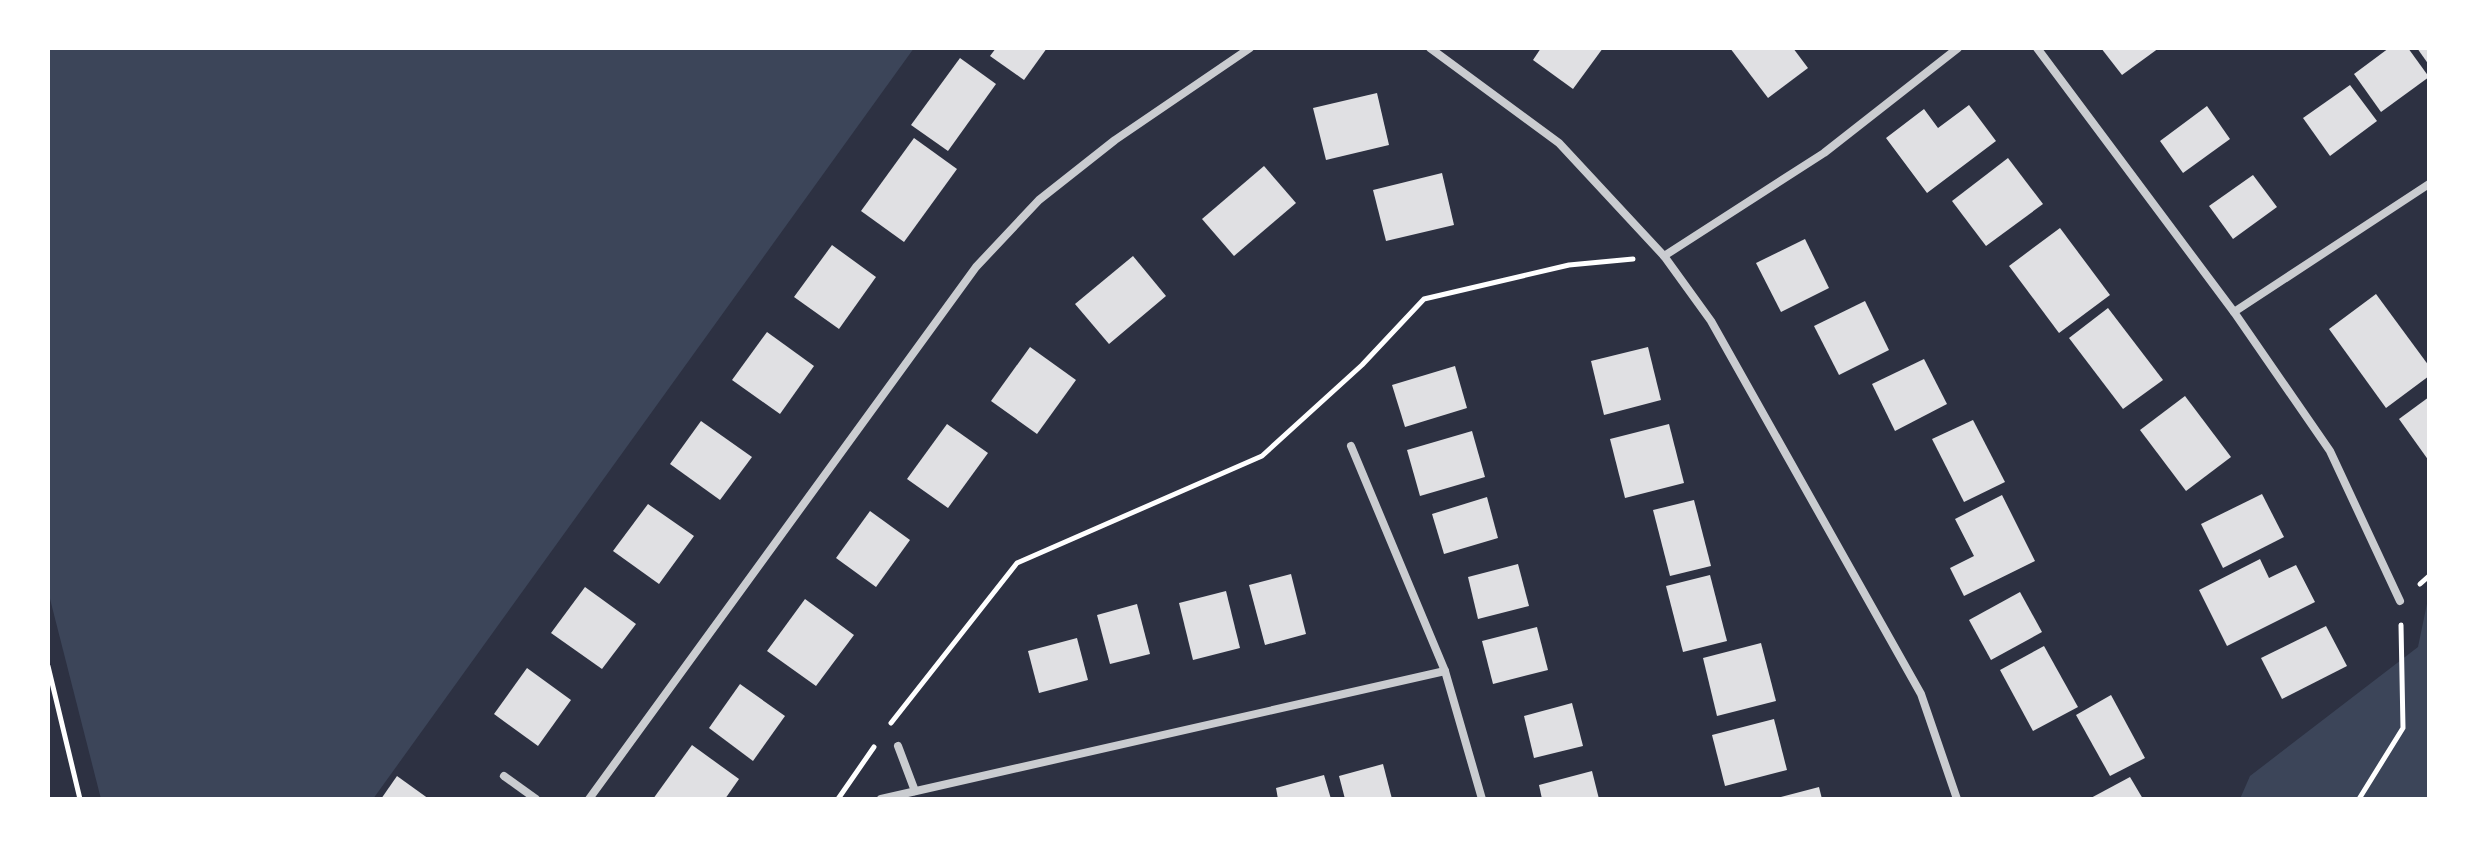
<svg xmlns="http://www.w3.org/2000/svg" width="2477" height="847" font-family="'IBM Plex Sans',sans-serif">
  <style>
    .green { fill: #3c4559 }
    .building { fill: #e0e0e3 }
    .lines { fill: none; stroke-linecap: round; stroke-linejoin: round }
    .path { stroke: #fff; stroke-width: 5 }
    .minor { stroke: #caccd0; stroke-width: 8 }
  </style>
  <rect width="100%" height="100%" fill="#2d3142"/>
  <g class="green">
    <path d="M48 48H914L373 799H101L48 591Z"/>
    <path d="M2429 594V799H2240L2250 776 2418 647Z"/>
  </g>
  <g class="building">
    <path d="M996 48H1047L1024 80 990 56Z"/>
    <path d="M1541 48H1603L1573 89 1533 60Z"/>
    <path d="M1730 48H1793L1808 68 1768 98Z"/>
    <path d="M2101 48H2159L2122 75Z"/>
    <path d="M2389 48H2408L2429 77 2381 112 2354 74Z"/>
    <path d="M2417 48H2429V65Z"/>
    <path d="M960 58 996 84 948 151 911 125Z"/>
    <path d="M2350 85 2377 121 2330 156 2303 118Z"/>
    <path d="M1377 93 1389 145 1326 160 1313 108Z"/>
    <path d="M1969 105 1996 141 1927 193 1886 138 1924 109 1938 128Z"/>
    <path d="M2207 106 2230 139 2183 173 2160 141Z"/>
    <path d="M914 138 957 169 904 242 861 211Z"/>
    <path d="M2008 158 2043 204 1986 246 1952 201Z"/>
    <path d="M1264 166 1296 203 1234 256 1202 219Z"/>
    <path d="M1442 173 1454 225 1386 241 1373 190Z"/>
    <path d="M2253 175 2277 207 2233 239 2209 206Z"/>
    <path d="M2060 228 2110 295 2059 333 2009 266Z"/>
    <path d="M1805 239 1829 288 1781 312 1756 263Z"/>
    <path d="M832 245 876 277 839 329 794 297Z"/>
    <path d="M1133 256 1166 296 1109 344 1075 304Z"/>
    <path d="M2376 294 2429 366V376L2386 408 2329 329Z"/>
    <path d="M1865 301 1889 350 1839 375 1814 326Z"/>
    <path d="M2108 308 2163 380 2123 409 2069 338Z"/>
    <path d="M767 332 814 366 780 414 732 380Z"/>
    <path d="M1030 347 1076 380 1037 434 991 401Z"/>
    <path d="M1648 347 1661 400 1604 415 1591 361Z"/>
    <path d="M1924 359 1947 404 1895 431 1872 384Z"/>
    <path d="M1455 366 1467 408 1405 427 1392 385Z"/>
    <path d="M2185 396 2231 457 2186 491 2140 430Z"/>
    <path d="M2429 397V461L2399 419Z"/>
    <path d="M1973 420 2005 482 1964 502 1932 439Z"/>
    <path d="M701 421 752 457 720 500 670 464Z"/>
    <path d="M947 424 988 453 948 508 907 479Z"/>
    <path d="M1669 424 1684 483 1625 498 1610 439Z"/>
    <path d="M1472 431 1485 477 1420 496 1407 450Z"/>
    <path d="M2262 494 2284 537 2223 568 2201 524Z"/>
    <path d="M2002 495 2035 561 1964 596 1950 568 1974 556 1955 519Z"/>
    <path d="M1487 497 1498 538 1444 554 1432 514Z"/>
    <path d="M1694 500 1711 566 1670 576 1653 510Z"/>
    <path d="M648 504 694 536 659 584 613 551Z"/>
    <path d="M870 511 910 540 876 587 836 558Z"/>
    <path d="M2260 559 2269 578 2296 565 2315 602 2227 646 2199 590Z"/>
    <path d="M1518 564 1529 606 1478 619 1468 577Z"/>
    <path d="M1291 574 1306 634 1265 645 1249 585Z"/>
    <path d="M1710 575 1727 641 1683 652 1666 586Z"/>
    <path d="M585 587 636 624 602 669 551 633Z"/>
    <path d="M1226 591 1240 648 1193 660 1179 603Z"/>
    <path d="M2020 592 2042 632 1991 660 1969 620Z"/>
    <path d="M805 599 854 635 816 686 767 651Z"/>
    <path d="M1137 604 1150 654 1110 664 1097 615Z"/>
    <path d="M2326 626 2347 666 2282 699 2261 658Z"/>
    <path d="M1537 627 1548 670 1493 684 1482 641Z"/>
    <path d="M1077 638 1088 680 1039 693 1028 651Z"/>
    <path d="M1761 643 1776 701 1717 716 1703 658Z"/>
    <path d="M2044 646 2078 707 2033 731 2000 670Z"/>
    <path d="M527 668 571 700 538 746 494 714Z"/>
    <path d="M740 684 785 716 753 761 709 728Z"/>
    <path d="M2111 695 2145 758 2110 776 2076 715Z"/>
    <path d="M1572 703 1583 746 1534 758 1524 716Z"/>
    <path d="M1774 719 1787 770 1725 786 1712 735Z"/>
    <path d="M692 745 739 779 725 799H653Z"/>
    <path d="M1383 764 1392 799H1345L1339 776Z"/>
    <path d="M1592 771 1599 799H1542L1539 785Z"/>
    <path d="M1324 775 1331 799H1278L1276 788Z"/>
    <path d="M397 776 429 799H381Z"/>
    <path d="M2130 777 2143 799H2089Z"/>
    <path d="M1819 787 1822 799H1777V798Z"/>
  </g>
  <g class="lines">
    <g class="path">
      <path d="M2420 584 2429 576"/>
      <path d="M48 666 80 799"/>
      <path d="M891 723 1017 563 1262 456 1362 365 1424 299 1569 265 1633 259"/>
      <path d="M838 799 874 747"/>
      <path d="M2359 799 2403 728 2401 625"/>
    </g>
    <g class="minor">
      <path d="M1430 48 1559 143 1664 256 1711 321 1921 694 1957 799"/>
      <path d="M2037 48 2234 312 2330 451 2400 601"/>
      <path d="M1664 256 1824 153 1958 48"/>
      <path d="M2234 312 2429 184"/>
      <path d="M1351 446 1445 671 1482 799"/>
      <path d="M898 746 915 791"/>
      <path d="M504 776 536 799"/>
      <path d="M589 799 976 267 1039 200 1115 140 1250 48"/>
      <path d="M881 799 1445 671"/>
    </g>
  </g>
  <rect width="2477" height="847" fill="none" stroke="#ffffff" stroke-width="100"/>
</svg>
